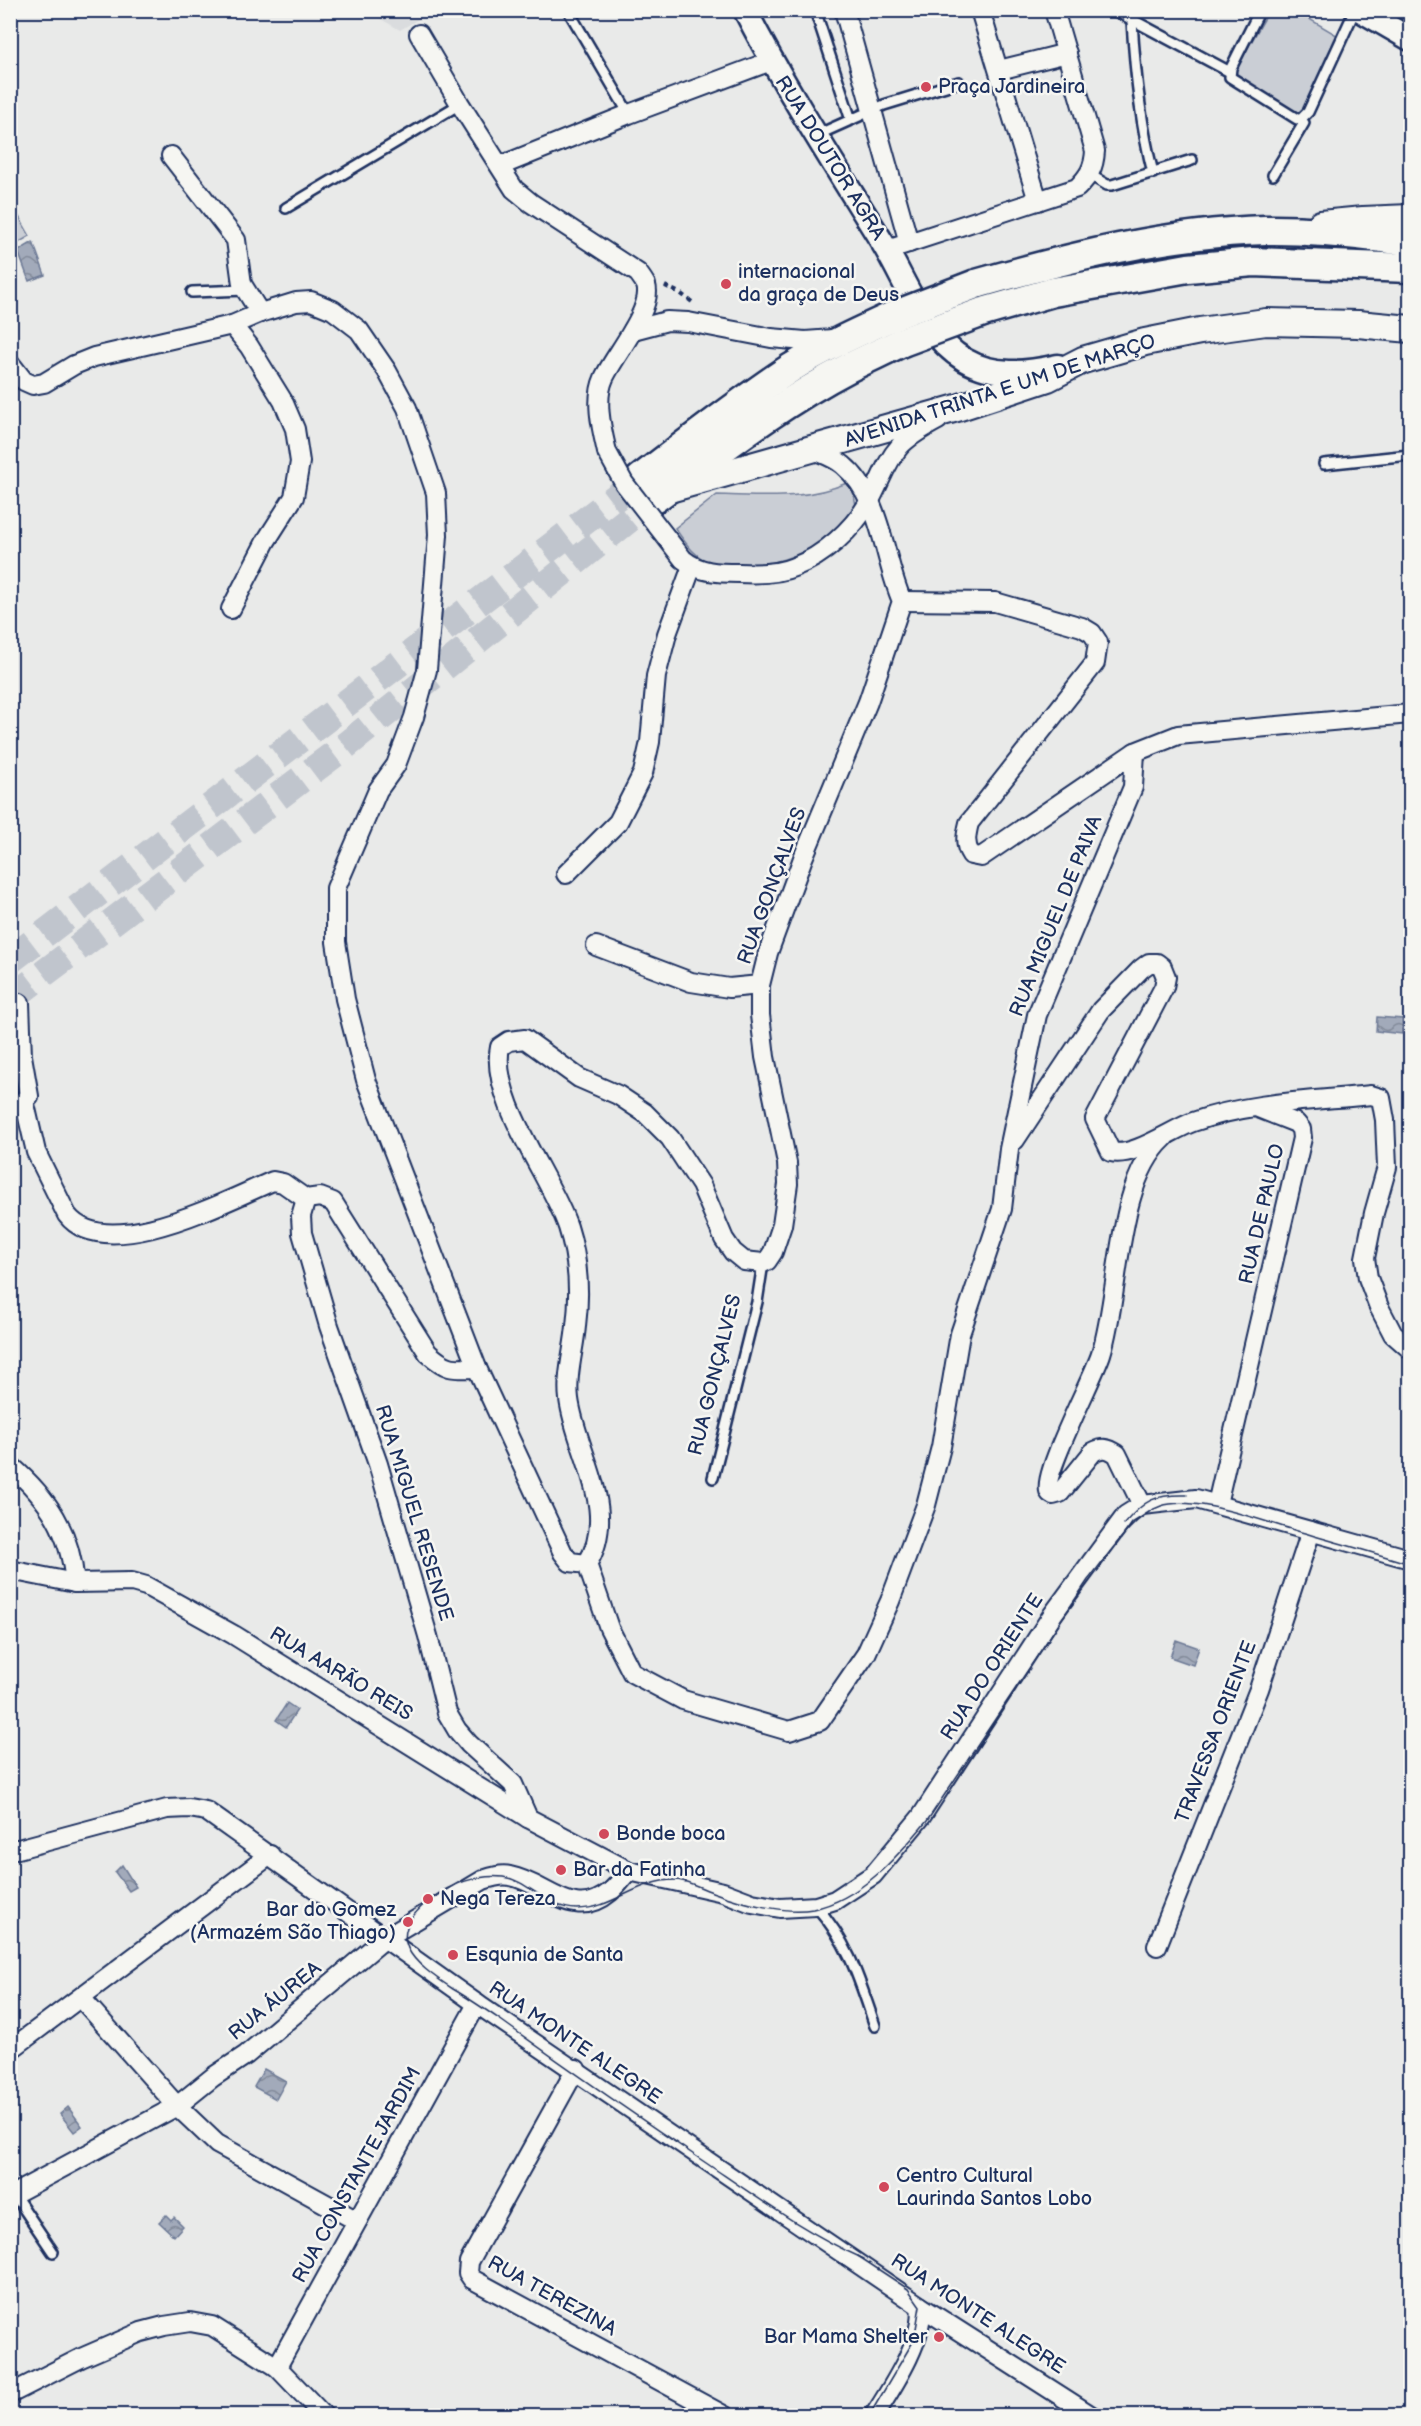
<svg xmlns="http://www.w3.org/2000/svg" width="1421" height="2426" font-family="'Balsamiq Sans',sans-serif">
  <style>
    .built { fill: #dadcde }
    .cemetery { fill: url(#cemetery-stones); stroke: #727e9a; stroke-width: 1.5 }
    .green { fill: #caced5; stroke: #727e9a; stroke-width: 1.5 }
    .water { fill: url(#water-waves); stroke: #6c7995; stroke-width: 1.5 }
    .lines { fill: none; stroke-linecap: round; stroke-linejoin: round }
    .primary-tunnel { stroke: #c0c5cd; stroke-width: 28; stroke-dasharray: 28 14; stroke-linecap: butt }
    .service-casing { stroke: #1b2f5e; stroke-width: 14 }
    .minor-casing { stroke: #1b2f5e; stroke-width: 22 }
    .tertiary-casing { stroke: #1b2f5e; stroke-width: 27 }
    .secondary-casing { stroke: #1b2f5e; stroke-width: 30 }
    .primary-casing { stroke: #1b2f5e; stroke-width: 33 }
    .path { stroke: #1b2f5e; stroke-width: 4; stroke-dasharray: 4.5 4.5; stroke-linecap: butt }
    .service { stroke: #f6f6f2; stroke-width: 9 }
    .minor { stroke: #f6f6f2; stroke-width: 18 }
    .tertiary { stroke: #f6f6f2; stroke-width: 22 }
    .secondary { stroke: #f6f6f2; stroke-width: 26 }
    .primary { stroke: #f6f6f2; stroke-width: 28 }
    .tram { stroke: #1b2f5e; stroke-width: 1.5 }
    .minor-bridge-casing { stroke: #1b2f5e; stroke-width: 22; stroke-linecap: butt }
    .primary-bridge-casing { stroke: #1b2f5e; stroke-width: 33; stroke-linecap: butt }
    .minor-bridge { stroke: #f6f6f2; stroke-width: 18 }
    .primary-bridge { stroke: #f6f6f2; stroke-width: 28 }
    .poi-dot { fill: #d1495b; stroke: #f6f6f2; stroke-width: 2 }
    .labels { text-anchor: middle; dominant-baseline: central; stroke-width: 5; stroke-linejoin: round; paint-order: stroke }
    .poi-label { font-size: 20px; fill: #1b2f5e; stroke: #f6f6f2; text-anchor: start }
    .street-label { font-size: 20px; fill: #1b2f5e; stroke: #f6f6f2 }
  </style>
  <defs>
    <pattern id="cemetery-stones" width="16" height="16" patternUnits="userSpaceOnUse" patternTransform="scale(1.5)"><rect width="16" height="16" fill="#caced5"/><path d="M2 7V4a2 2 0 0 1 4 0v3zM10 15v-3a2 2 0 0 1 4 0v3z" fill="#adb1b9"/></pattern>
    <pattern id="water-waves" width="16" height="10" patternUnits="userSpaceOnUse" patternTransform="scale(1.5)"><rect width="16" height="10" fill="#a2aaba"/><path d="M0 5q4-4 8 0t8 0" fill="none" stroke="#838b9a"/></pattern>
  </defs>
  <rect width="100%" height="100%" fill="#e9eae9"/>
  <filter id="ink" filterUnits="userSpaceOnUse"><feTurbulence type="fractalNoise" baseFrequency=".0167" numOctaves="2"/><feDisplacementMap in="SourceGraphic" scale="12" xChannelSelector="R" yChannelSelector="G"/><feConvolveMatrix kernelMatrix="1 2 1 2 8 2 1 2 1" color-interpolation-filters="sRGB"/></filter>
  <g filter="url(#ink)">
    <path class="built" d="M367 11H432L400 30Z"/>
    <path class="cemetery" d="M1372 11H1410V30Z"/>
    <g class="green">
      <path d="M1269 11H1296L1340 37 1300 116 1233 74Z"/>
      <path d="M10 201 30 236 11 247H10Z"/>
      <path d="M847 483 853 491 856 505C853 512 850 520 845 525 820 551 750 577 715 565 696 559 686 544 675 528L717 495C763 496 804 501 847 483Z"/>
    </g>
    <g class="water">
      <path d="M33 242 45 275 29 281 18 251Z"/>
      <path d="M1377 1017 1403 1019 1402 1034 1376 1031Z"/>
      <path d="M1176 1640 1199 1648 1193 1665 1170 1657Z"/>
      <path d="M287 1703 297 1710 286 1727 276 1720Z"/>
      <path d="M122 1865 136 1887 129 1891 115 1872Z"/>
      <path d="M264 2069 286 2081 276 2099 254 2087Z"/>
      <path d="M68 2107 82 2126 74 2132 60 2114Z"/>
      <path d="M166 2215 171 2220 174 2217 183 2226 174 2236 159 2222Z"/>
    </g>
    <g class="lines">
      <g class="primary-tunnel">
        <path d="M10 960 640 479"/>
        <path d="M10 999 345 746 654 499"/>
      </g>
      <defs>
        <g id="service">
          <path d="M568 10 629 114"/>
          <path d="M815 10 851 120"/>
          <path d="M1114 10 1230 72"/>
          <path d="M1260 10 1231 68 1230 77 1297 119H1301L1308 112 1355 10"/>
          <path d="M1132 21C1135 73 1140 122 1153 173"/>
          <path d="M817 135 884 105 959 82"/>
          <path d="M1090 175 1107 185H1112L1192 160"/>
          <path d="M1273 175 1304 123"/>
          <path d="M286 208 460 104"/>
          <path d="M192 292 246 290"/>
          <path d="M1324 464 1410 455"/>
          <path d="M713 1478 757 1302 763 1263"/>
          <path d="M816 1906C850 1945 859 1979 875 2026"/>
          <path d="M14 2194 53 2252"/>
        </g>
        <g id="minor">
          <path d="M844 10 909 243"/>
          <path d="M980 10 1038 201"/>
          <path d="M419 34 460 104 514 189 531 203 638 273C641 277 644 281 646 285 654 309 613 357 604 378 594 400 602 430 607 452"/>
          <path d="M999 70 1067 53"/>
          <path d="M171 156 236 240 242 284 260 313"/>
          <path d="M500 166 629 114 771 61"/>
          <path d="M887 250 1077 188C1089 176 1094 168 1095 151L1054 10"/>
          <path d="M633 330 667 321 688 322 771 338 805 341 833 339"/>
          <path d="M10 363 24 381 33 385 44 383 74 365 94 357 232 325"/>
          <path d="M683 559C699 573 719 573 739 573 756 574 778 574 794 567 824 556 853 529 869 502 880 483 885 463 900 446 910 435 925 427 938 420"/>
          <path d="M231 609 266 541 294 497 300 462 295 429 283 401 249 346 232 325 260 313 296 302 311 301 333 310 359 330 387 371 407 408 436 493 438 535 427 670 414 717 396 765 378 790 336 888V942L345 999 366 1080 477 1368 563 1553 570 1562 587 1564 609 1628 632 1673 683 1700 789 1731 820 1721 866 1654 890 1601 926 1505 941 1447 960 1334 1002 1209 1009 1149 1037 1015 1133 787 1135 752 981 857 971 855C964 845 966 835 969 823L1095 663 1098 642 1092 633 1082 627 995 602 902 601"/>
          <path d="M1135 752 1178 735 1410 714"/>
          <path d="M566 874 618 822 643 773 650 742 656 676 667 634 692 566"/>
          <path d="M596 946 691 982 729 988 760 985"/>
          <path d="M20 1003 22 1056 29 1096 24 1100 36 1152 67 1215C106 1265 227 1200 273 1181L283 1183 306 1199 320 1197 333 1202 428 1353C447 1370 452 1369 477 1368"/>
          <path d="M1015 1140 1101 1010 1141 969 1149 963H1157L1162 967 1166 977 1164 987 1095 1119 1111 1152C1133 1158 1171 1130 1193 1122 1249 1102 1312 1101 1371 1095L1381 1098 1385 1120 1387 1167 1374 1213 1365 1258 1368 1278 1379 1307 1393 1334 1410 1349"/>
          <path d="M306 1199 301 1216 302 1233 329 1326 378 1464 428 1636 447 1713 457 1730 469 1744 513 1784 528 1818"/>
          <path d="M10 1465C49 1499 70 1531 75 1583"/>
          <path d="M1217 1504 1302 1138 1301 1129 1296 1123 1258 1108"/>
          <path d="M1142 1505 1117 1454C1108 1448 1103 1447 1093 1452L1060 1493 1053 1495 1050 1493C1039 1479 1094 1377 1101 1354 1121 1291 1115 1183 1164 1138"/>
          <path d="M587 1564C620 1510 576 1453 569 1399 566 1375 574 1350 576 1326 580 1294 578 1258 568 1227 552 1178 489 1099 500 1047L509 1041 525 1039 579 1078 618 1095 645 1113 670 1138 701 1185 724 1239 733 1252 744 1261 763 1263 767 1261 773 1252 782 1225 788 1184 787 1163 765 1057 760 1015V985L768 953 803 858 868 702 902 601C883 558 882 497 843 465 835 458 823 454 814 450"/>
          <path d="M10 1570 75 1583 132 1582 146 1586 234 1635 528 1818 629 1871 723 1892 752 1903 780 1908 816 1906 835 1900 873 1875 921 1817 1053 1614 1126 1515 1142 1505 1196 1499 1410 1559"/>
          <path d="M10 1849H18L167 1809 189 1808 206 1811 477 2004 920 2306 1092 2416"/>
          <path d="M1157 1946 1259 1689 1311 1531"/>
          <path d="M82 1999 177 2106 217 2144 357 2221"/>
          <path d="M10 2050 270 1855"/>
          <path d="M576 2069 469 2262 468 2273 472 2279 725 2416"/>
          <path d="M10 2196 177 2106 213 2077 246 2055 384 1939 483 1880C492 1877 501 1874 510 1876 547 1883 573 1923 610 1892 617 1886 623 1878 629 1871"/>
          <path d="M277 2367 477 2004"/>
          <path d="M10 2394 81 2358 141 2332 164 2326 190 2322 212 2326 277 2367 324 2416"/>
          <path d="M874 2416C891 2389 926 2337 920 2306"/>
        </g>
        <g id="tertiary">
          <path d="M745 10C786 90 835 166 882 242 906 281 924 336 965 360 994 377 1027 373 1058 366"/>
          <path d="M1360 10 1410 39"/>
        </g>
        <g id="secondary">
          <path d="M1321 224 1363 220 1410 218"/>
          <path d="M673 488 957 408 1048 378 1083 360 1145 342 1200 331 1266 322 1358 324 1410 329"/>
        </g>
        <g id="primary">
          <path d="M976 284C1071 257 1166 233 1265 230 1313 229 1363 236 1410 241"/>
          <path d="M983 312 1053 292 1188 268 1253 262 1410 268"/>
          <path d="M640 479C690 441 739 402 791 368 823 348 858 332 893 316"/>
          <path d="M654 499C717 453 779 404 848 368 866 359 884 351 902 342"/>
        </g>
      </defs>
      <use href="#service" class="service-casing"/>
      <use href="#minor" class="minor-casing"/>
      <use href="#tertiary" class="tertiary-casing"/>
      <use href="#secondary" class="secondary-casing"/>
      <use href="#primary" class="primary-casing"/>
      <path class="path" d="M665 286 680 293 692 302"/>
      <use href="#service" class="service"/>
      <use href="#minor" class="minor"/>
      <use href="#tertiary" class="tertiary"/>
      <use href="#secondary" class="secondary"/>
      <use href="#primary" class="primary"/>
      <g class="tram">
        <path d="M1124 1524C1144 1500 1155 1494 1187 1495"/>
        <path d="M858 2256 908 2289 920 2306 914 2340 869 2416"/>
        <path d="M864 2259C808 2234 759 2199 709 2165 639 2118 570 2070 502 2021 486 2010 470 1999 453 1989 413 1963 380 1937 432 1898 451 1884 478 1874 503 1877 528 1880 547 1909 577 1909 614 1909 636 1879 677 1880 689 1881 703 1889 715 1893 741 1903 785 1914 813 1909 861 1899 897 1857 927 1821L1088 1580C1106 1558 1133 1515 1161 1506 1194 1495 1258 1520 1291 1529 1331 1541 1371 1552 1410 1564"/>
      </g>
      <defs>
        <path id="minor-bridge" d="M607 452 624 483 683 559"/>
        <g id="primary-bridge">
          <path d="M893 316 976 284"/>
          <path d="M902 342 983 312"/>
        </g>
      </defs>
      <use href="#minor-bridge" class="minor-bridge-casing"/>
      <use href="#primary-bridge" class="primary-bridge-casing"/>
      <use href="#minor-bridge" class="minor-bridge"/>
      <use href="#primary-bridge" class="primary-bridge"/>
    </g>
  </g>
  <g class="poi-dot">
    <circle cx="926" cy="87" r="6"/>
    <circle cx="726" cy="284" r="6"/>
    <circle cx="604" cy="1834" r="6"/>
    <circle cx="561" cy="1870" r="6"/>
    <circle cx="428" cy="1899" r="6"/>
    <circle cx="408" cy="1922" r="6"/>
    <circle cx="453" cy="1955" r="6"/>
    <circle cx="884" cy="2187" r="6"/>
    <circle cx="939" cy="2337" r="6"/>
  </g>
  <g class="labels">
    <g class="poi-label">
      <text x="938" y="87">Praça Jardineira</text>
      <text x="738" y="272">internacional<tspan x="738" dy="23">da graça de Deus</tspan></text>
      <text x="616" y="1834">Bonde boca</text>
      <text x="573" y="1870">Bar da Fatinha</text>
      <text x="440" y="1899">Nega Tereza</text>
      <text x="396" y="1910" text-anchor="end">Bar do Gomez<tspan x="396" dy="23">(Armazém São Thiago)</tspan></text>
      <text x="465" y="1955">Esqunia de Santa</text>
      <text x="896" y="2176">Centro Cultural<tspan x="896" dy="23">Laurinda Santos Lobo</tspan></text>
      <text x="927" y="2337" text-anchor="end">Bar Mama Shelter</text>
    </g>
    <g class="street-label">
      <text transform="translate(830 158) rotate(58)">RUA DOUTOR AGRA</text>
      <text transform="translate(1000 391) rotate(-18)">AVENIDA TRINTA E UM DE MARÇO</text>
      <text transform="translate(772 886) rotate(-70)">RUA GONÇALVES</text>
      <text transform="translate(1056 916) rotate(-68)">RUA MIGUEL DE PAIVA</text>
      <text transform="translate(1262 1214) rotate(-77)">RUA DE PAULO</text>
      <text transform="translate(715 1375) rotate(-76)">RUA GONÇALVES</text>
      <text transform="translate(414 1513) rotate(73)">RUA MIGUEL RESENDE</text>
      <text transform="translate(992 1667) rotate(-57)">RUA DO ORIENTE</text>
      <text transform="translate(341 1674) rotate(31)">RUA AARÃO REIS</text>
      <text transform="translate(1216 1732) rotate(-69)">TRAVESSA ORIENTE</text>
      <text transform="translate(275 2001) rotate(-39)">RUA ÁUREA</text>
      <text transform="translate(575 2043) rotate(34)">RUA MONTE ALEGRE</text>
      <text transform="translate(357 2175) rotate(-61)">RUA CONSTANTE JARDIM</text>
      <text transform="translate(552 2296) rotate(29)">RUA TEREZINA</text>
      <text transform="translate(978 2314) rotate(33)">RUA MONTE ALEGRE</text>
    </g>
  </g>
  <rect width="1421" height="2426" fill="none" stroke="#f6f6f2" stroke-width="36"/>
  <rect x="18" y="18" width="1385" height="2390" fill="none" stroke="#1b2f5e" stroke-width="2" filter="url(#ink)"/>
</svg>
